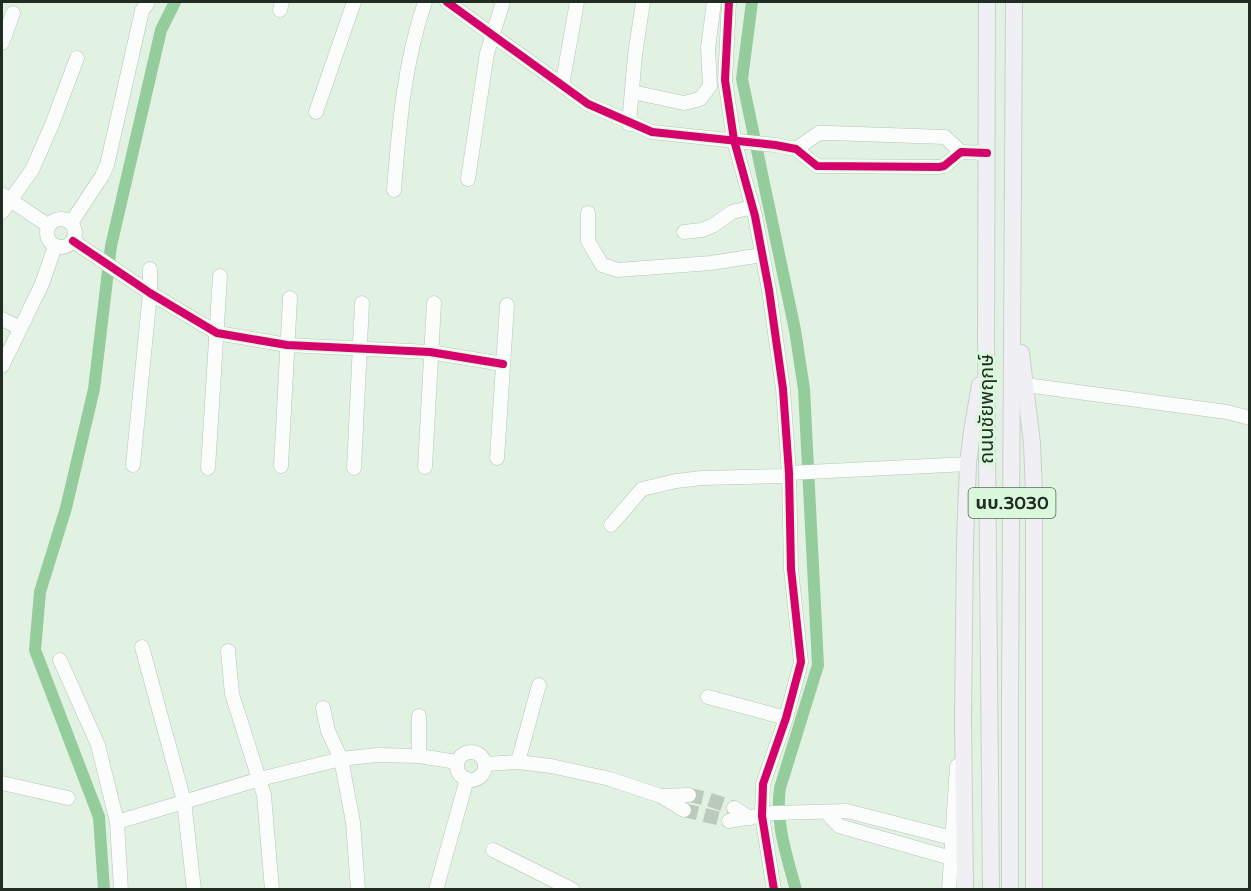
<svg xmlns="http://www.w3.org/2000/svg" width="1251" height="891" font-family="'Varela Round','Noto Sans Thai',sans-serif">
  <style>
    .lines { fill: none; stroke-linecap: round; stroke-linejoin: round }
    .canal { stroke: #95cc9b; stroke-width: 12 }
    .minor-tunnel { stroke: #bbcabc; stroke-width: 14; stroke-dasharray: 14 7; stroke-linecap: butt }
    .minor-casing { stroke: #b7c4b8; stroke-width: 15 }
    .major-casing { stroke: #c8d0c8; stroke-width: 18 }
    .minor { stroke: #fafdfb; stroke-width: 14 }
    .major { stroke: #efeff4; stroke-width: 16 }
    .cycleway-casing { stroke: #daf9dc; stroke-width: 11 }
    .cycleway { stroke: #d6006c; stroke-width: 8 }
    .labels { text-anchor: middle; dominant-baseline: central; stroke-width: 6; stroke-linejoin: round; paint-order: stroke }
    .shield { fill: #daf9dc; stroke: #586a5a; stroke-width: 1.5 }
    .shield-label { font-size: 18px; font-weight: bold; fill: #212c22 }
    .street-label { font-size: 20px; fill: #212c22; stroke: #daf9dc }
  </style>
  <rect width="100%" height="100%" fill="#e1f2e2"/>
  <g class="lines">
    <g class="canal">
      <path d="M752 2 742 79 795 330 804 389 818 665 780 788C775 823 787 856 796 890"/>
      <path d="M104 890 99 817 35 650 40 592 66 508 94 389 111 246 161 30 175 2"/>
    </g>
    <g class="minor-tunnel">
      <path d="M689 795 708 799 734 808"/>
      <path d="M684 810 729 821"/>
    </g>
    <defs>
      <g id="minor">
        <path d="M447 2 588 104 652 132 775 145 796 149 817 166 939 167 944 166 961 152 987 153"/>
        <path d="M729 2 725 80 734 140 755 216 769 290 783 389 789 473 791 569 801 662 786 718 763 784 762 816 774 890"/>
        <path d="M280 10 282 2"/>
        <path d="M2 43 13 13"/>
        <path d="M562 86 577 2"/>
        <path d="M632 92 684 103 700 99 710 86 708 48 714 2"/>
        <path d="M316 112 354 2"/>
        <path d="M629 124 635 55 643 2"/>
        <path d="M796 149 819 133H830L945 137 961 152"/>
        <path d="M468 179 487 53 503 2"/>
        <path d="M394 190C399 126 404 63 425 2"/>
        <path d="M3 195 49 226"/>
        <path d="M2 212 32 170 51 127 77 58"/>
        <path d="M588 213V241L602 265 618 270 711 263 762 255"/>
        <circle cx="61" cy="233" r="14"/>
        <path d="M71 223 102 176 107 165 142 11 148 2"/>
        <path d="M684 232 702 230 714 225 732 212 753 207"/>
        <path d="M73 241 150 293 217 333 287 345 430 352 503 364"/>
        <path d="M2 319 20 328"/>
        <path d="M2 366 42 284 55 246"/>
        <path d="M1026 385 1227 412 1250 418"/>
        <path d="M497 458 507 305"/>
        <path d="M133 465 150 293V269"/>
        <path d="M281 466 290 298"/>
        <path d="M425 467 434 303"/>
        <path d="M208 468 220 276"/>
        <path d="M354 468 362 303"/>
        <path d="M789 473 968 464"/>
        <path d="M611 525 642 489 676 481 702 478 789 476"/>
        <path d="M142 647 184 801 194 890"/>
        <path d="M228 651 232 694 264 795 272 890"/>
        <path d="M60 660 98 745 117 822 121 890"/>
        <path d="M708 697 786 718"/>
        <path d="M323 708 328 731 341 759 353 822 358 890"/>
        <path d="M419 716V756"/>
        <circle cx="471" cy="766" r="14"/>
        <path d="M518 762 539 685"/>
        <path d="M485 764 518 762 551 766 610 779 661 796 684 810"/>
        <path d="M2 783 68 798"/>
        <path d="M661 796 689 795"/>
        <path d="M734 808 750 818"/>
        <path d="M826 812 839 826 951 858"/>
        <path d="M729 821 773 813 847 811 952 838"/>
        <path d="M117 822 260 779 341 759 377 755 419 756 457 762"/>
        <path d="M493 850 573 890"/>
        <path d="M436 890 467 779"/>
        <path d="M949 890 957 766"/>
      </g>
      <g id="major">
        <path d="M987 2 986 340 991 890"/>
        <path d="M1021 353 1032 443 1034 494V890"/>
        <path d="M965 890 963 718 965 540 968 464 972 431 980 385"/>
        <path d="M1010 890V698L1014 2"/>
      </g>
    </defs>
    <use href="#minor" class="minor-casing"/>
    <use href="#major" class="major-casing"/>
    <use href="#minor" class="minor"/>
    <use href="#major" class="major"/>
    <defs>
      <g id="cycleway">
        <path d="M447 2 588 104 652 132 775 145 796 149 817 166 939 167 944 166 961 152 987 153"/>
        <path d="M729 2 725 80 734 140 755 216 769 290 783 389 789 473 791 569 801 662 786 718 763 784 762 816 774 890"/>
        <path d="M73 241 150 293 217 333 287 345 430 352 503 364"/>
      </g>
    </defs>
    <use href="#cycleway" class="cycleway-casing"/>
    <use href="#cycleway" class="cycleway"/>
  </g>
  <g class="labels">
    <rect class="shield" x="968.5" y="488" width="87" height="30" rx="4.5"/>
    <g class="shield-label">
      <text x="1012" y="503">นบ.3030</text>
    </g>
    <g class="street-label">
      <text transform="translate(987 409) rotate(-90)">ถนนชัยพฤกษ์</text>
    </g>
  </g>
  <rect width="1251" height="891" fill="none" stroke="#212c22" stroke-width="6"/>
</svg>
